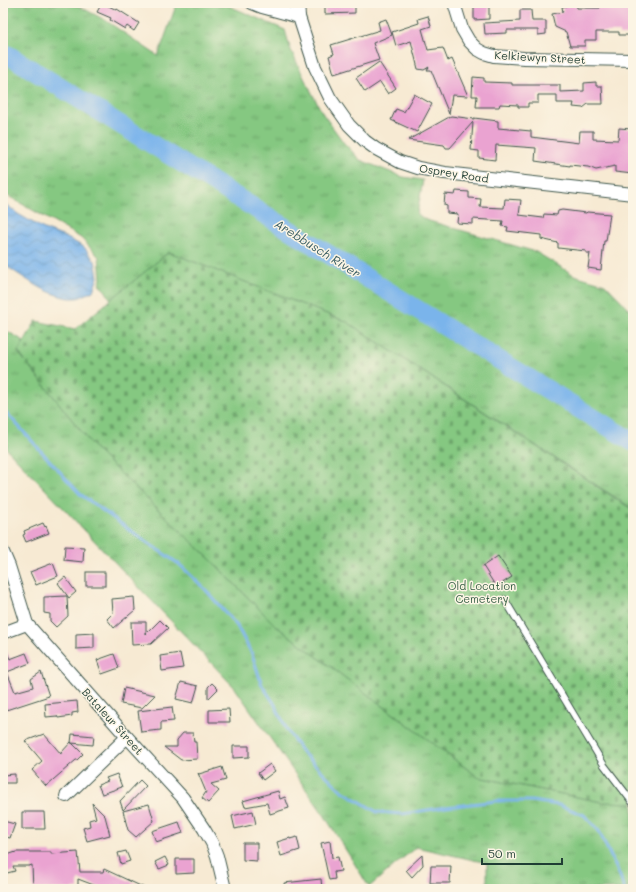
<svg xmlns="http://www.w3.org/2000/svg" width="636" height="892" font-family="Mali,sans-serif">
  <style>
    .grass { fill: url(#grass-tufts); stroke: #52825a }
    .cemetery { fill: url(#cemetery-stones); stroke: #52825a }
    .water { fill: url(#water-waves); stroke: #4c7890 }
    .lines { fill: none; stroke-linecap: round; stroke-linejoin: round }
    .stream { stroke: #7ab4eb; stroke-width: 3 }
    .river { stroke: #7ab4eb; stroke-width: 19 }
    .building { fill: #eaa3d1 }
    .service-casing { stroke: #3f574c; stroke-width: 8 }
    .minor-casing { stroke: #3f574c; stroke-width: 14 }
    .service { stroke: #fff; stroke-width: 6 }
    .minor { stroke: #fff; stroke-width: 12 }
    .labels { text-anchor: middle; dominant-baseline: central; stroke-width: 3; stroke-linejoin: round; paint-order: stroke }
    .street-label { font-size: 11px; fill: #1f3d34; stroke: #fcf5e5 }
    .park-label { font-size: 11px; fill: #386047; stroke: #fcf5e5 }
    .water-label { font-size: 12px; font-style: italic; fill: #365b62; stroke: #fcf5e5 }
  </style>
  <defs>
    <pattern id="grass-tufts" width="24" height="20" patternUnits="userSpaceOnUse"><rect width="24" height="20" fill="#85c881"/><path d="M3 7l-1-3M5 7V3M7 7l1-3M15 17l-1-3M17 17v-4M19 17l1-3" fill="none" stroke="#6ca46a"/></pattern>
    <pattern id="cemetery-stones" width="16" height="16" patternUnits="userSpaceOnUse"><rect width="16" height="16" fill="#85c881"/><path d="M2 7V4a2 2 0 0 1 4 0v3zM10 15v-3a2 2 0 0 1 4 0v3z" fill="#6ca46a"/></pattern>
    <pattern id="water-waves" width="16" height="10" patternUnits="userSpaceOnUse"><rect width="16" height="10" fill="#7ab4eb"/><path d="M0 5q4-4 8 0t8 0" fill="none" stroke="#6394bf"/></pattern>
  </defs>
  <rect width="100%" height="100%" fill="#fcf5e5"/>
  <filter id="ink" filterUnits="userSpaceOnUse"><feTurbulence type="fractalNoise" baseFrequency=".025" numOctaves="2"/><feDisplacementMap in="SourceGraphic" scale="8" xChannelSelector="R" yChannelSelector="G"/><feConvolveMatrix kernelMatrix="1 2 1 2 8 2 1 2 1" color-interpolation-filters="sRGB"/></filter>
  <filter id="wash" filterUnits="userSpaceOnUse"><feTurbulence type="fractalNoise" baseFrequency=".012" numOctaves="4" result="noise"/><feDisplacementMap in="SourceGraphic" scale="16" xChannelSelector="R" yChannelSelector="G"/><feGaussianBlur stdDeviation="0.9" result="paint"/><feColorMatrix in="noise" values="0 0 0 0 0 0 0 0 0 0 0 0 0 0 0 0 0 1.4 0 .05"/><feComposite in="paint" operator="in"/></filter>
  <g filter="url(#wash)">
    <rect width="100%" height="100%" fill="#f7ead3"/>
    <g class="grass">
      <path d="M3 3H73L105 20 158 56 177 3H222L285 30 290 48 305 80 323 114 344 143 360 160 403 177 423 180 417 214 426 220 536 252 574 275 605 284 633 313V509L347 322 169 252 111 300 105 290 99 285 101 279 99 257 81 238 3 193Z"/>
      <path d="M3 329 24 341 18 352 97 451 211 560 276 626 478 777 602 802 633 803V889H487V863L416 847 369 887 324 815 235 688 3 445Z"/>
    </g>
    <path class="cemetery" d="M169 252 347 322 633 510V803L602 802 478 777 276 626 211 560 97 451 18 352 36 321 75 329Z"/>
    <path class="water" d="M3 202 18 214 44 229 65 237 84 247 95 261 98 277 93 291C88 293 81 298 76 298 53 300 22 276 3 264Z"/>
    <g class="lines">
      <path class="stream" d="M3 409 80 494 145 541 179 564 205 589 237 626 252 654 262 685 274 703 287 730 302 752 341 790 377 812 402 814 446 807 496 801H531L559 805 584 815 599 831 620 876 624 889"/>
      <path class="river" d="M3 53 10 56 452 331 633 442"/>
    </g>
    <g id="blocks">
      <g class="building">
        <path d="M102 3 117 10V9L139 23 134 31 127 26 125 29 110 20 111 18 97 12Z"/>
        <path d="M355 3V13L325 14V4Z"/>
        <path d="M474 3H489V19L474 20Z"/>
        <path d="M576 3 577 8H600V4H633V35H619V32H596V40H585V46H570L566 32 555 27 552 14 563 12 562 7Z"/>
        <path d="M520 10H531L532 21H546V34L538 35V30H507V33L485 34 484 23 520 21Z"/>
        <path d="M428 16 431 26 422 29 428 50 443 48 448 61 452 59 468 96 452 95 449 114 431 70H427L429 67 424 70 418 69 411 41 396 46 392 32 419 23 418 19Z"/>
        <path d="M386 19 392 35 373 43 379 60 334 74 329 56 334 54 331 45 380 30 378 22Z"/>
        <path d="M379 62 396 88 388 94 380 82 365 92 356 78Z"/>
        <path d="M473 77 484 78V82L512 83V85H560V92L584 91V83L596 82V86H602L603 104H588L583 108 573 107 574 103H557V95H538V103H528V107H518V105L500 104 499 107H476L477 96H472Z"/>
        <path d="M414 94 432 104 417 132 391 120 396 109 404 112Z"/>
        <path d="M451 116 474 119V118L498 121V128L531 131V137L579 143 580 131H593V139L618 140 619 128 631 129 633 138V174L615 172V166L596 170 588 167 570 165V166L535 161 536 148 496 145 495 160 479 158V151L471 150 473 122 450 148H446L444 145 408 140Z"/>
        <path d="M456 191 469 192V198L481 199 480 207 504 208 505 199 521 200 519 215 543 218 544 214 557 215 558 211 562 210 586 213 587 212 610 214 606 241H604L601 270 588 268 590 253H586V251L558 248V243L541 239V235L507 231 508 227 502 226 503 221 473 219V224L457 223 458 214 447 213V206L444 205 445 194 455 195Z"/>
        <path d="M43 523 45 527 46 526 49 533 26 542 23 535 25 534 24 531Z"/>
        <path d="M65 546 84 547 83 562 64 560Z"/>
        <path d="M498 556 512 577 496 587 483 566Z"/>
        <path d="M53 563 58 576 36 585 30 572Z"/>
        <rect x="86" y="572" width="19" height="14"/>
        <path d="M65 577 76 592 69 598 58 583Z"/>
        <path d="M67 596 68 616 56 627 50 621V614L44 613V597Z"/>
        <path d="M134 597 135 610 114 628 107 619 113 613 112 599Z"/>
        <path d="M160 620 168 628 151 644 132 645 131 622H146V634Z"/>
        <path d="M94 633V648L76 649V634Z"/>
        <path d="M3 643 10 659 26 653 30 663 7 672 15 692 33 687 31 679 41 672 49 696 3 711Z"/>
        <path d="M180 653 183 668 162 671 160 656Z"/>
        <path d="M114 654 119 668 102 674 97 660Z"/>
        <path d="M181 682 198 686 193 703 176 699Z"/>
        <path d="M212 683 218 689 208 699V687Z"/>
        <path d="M124 688 155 695 142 708 121 704Z"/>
        <path d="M77 701 78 712 72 713V716L58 718 57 716 46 717 45 704Z"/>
        <path d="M172 707 174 721 161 722V730L141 732 138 711Z"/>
        <path d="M229 709 230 722H209V710Z"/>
        <path d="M183 733H193L194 742H196L197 759 181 760 164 747H177V740Z"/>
        <path d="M44 734 61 754V753L71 742 83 754 77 760H76L46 786 32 770 42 761 25 741Z"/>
        <path d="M72 734 94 736 93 745 71 743Z"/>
        <path d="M233 746H249V757L233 758Z"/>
        <path d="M270 764 275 771 263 780 258 773Z"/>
        <path d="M222 767 226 780 211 784 219 791 208 803 202 798 206 792 198 773 199 774Z"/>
        <path d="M15 774V783H3V775Z"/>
        <path d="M117 774 122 787 102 794 98 785 108 781 106 778Z"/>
        <path d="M140 780 146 786 123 810 120 801Z"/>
        <path d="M278 791 280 799 285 797 289 808 270 814 267 803 245 807 243 801Z"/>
        <path d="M92 803 105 816 110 835 87 841 83 828 90 826 89 820 96 818Z"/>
        <path d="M149 804 154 821 136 837 128 830 123 811Z"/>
        <path d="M253 811 256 824 235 829 232 816Z"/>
        <path d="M22 812H44L45 829H22Z"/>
        <path d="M3 821 15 824 10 838 3 836Z"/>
        <path d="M179 822 183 833 156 842 152 831Z"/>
        <path d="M297 837 300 850 281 856 277 842 290 838V839Z"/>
        <path d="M330 841 332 858 338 857 341 871 334 872 335 879 329 880 321 843Z"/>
        <path d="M243 843H257V861L243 860Z"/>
        <path d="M126 851 130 861 121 864 118 853Z"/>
        <path d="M16 852H51V854L78 852 80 872H103L104 869 147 889H104L78 879V889H33L32 865 29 866H13L15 871 3 874V860H5L4 856Z"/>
        <path d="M422 855 423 865 412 877 406 870Z"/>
        <path d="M165 857 169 865 159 869 155 862Z"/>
        <path d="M176 859H194V873L176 874Z"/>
        <path d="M431 866H451L450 883H430Z"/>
        <path d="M321 879 322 889H285L284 883Z"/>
      </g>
    </g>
  </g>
  <g filter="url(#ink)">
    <use href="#blocks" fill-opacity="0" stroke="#3f574c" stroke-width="1"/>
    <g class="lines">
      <defs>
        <path id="service" d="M505 600 604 765 633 803"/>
        <g id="minor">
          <path d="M252 3 262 7 299 17"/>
          <path d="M298 3 299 17 315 67 330 98 349 125 365 141 376 149 400 162 418 168 445 173 633 194"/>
          <path d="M454 3 462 29 469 41 477 49 484 53 494 56 524 58 633 60"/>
          <path d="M3 552 9 566 27 624 127 737 183 798 204 829 212 843 217 856 225 889"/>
          <path d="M3 633 27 624"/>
          <path d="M66 796 127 737"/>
        </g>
      </defs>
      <use href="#service" class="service-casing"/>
      <use href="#minor" class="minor-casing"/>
      <use href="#service" class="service"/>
      <use href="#minor" class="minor"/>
    </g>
  </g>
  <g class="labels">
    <g class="street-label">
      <text transform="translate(540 57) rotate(3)">Kelkiewyn Street</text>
      <text transform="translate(454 173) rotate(9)">Osprey Road</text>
      <text transform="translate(113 721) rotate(48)">Bataleur Street</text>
    </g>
    <g class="park-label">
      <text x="482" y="585">Old Location<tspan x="482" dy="13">Cemetery</tspan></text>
    </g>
    <g class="water-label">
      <text transform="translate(318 248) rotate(32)">Arebbusch River</text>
    </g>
  </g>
  <rect width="636" height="892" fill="none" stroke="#fcf5e5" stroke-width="16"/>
  <path d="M482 858v6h80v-6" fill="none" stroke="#1f3d34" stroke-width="2"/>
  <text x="488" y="858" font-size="12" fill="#1f3d34" stroke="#fcf5e5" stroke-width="3" paint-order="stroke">50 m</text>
</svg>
